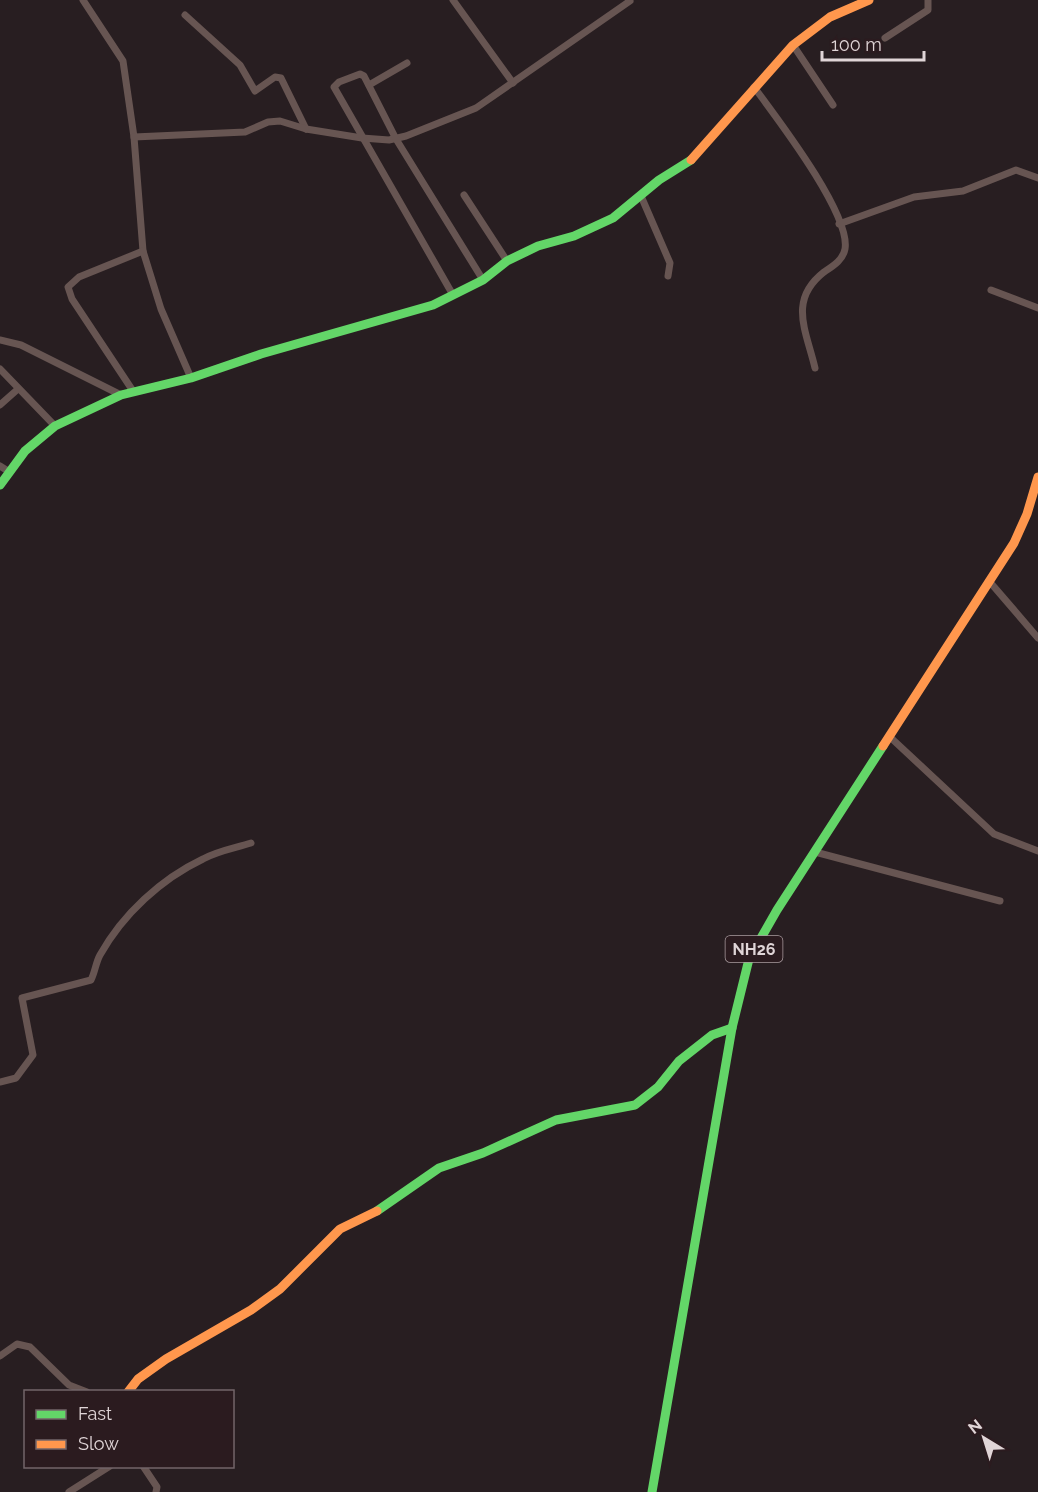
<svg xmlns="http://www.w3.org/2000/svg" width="1038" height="1492" font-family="Raleway,sans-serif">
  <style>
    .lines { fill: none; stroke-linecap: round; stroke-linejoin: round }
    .street { stroke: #675552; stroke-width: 7 }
    .fast { stroke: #63d668; stroke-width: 9 }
    .slow { stroke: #ff974d; stroke-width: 9 }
    .labels { text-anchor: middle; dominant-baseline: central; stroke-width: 4.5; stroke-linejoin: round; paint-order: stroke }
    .shield { fill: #2b1b1f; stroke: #aa9da0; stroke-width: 1.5 }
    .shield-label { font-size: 16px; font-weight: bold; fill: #e0d5d7 }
  </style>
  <rect width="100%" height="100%" fill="#281e21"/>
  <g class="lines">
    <g class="street">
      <path d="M83 0 123 61 134 137 143 251 161 309 191 378"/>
      <path d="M453 0 513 83"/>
      <path d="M185 15 240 65 255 91 275 77 281 78 306 129"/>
      <path d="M885 38 928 10V0"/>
      <path d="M793 45 833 105"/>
      <path d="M369 85 407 63"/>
      <path d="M754 87C776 117 851 214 845 249 843 260 833 266 824 272 788 300 806 330 815 368"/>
      <path d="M134 137 245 132 268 122 280 121 306 129 362 138 389 140 406 136 476 108 630 1"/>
      <path d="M464 195 507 261"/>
      <path d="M641 196 670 263 668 276"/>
      <path d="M839 224 914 197 963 191 1016 170 1038 178"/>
      <path d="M991 290 1038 308"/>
      <path d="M453 295 334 87 339 82 360 74 364 76 396 139 483 280"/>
      <path d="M0 340 21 345 121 395"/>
      <path d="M0 369 55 426"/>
      <path d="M133 391 72 299 68 287 79 277 143 251"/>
      <path d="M0 405 18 389"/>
      <path d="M0 466 8 471"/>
      <path d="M989 581 1038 638"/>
      <path d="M890 737 994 834 1038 851"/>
      <path d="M815 852 1000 901"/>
      <path d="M0 1082 16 1078 33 1055 22 998 91 980C95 972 96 962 100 955 123 914 161 879 203 859 217 851 235 848 251 843"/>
      <path d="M0 1356 17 1344 30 1347 69 1385 87 1392"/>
      <path d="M143 1466 157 1487 156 1492"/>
      <path d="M69 1492 110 1466"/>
    </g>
    <g class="fast">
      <path d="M0 485 25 451 55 426 121 395 191 378 261 354 433 305 483 280 507 261 538 246 574 236 613 218 659 180 691 160"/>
      <path d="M377 1211 439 1168 483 1153 556 1120 635 1105 658 1087 679 1061 712 1035 732 1028"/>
      <path d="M652 1492 732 1028 749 959 777 910 883 746"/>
    </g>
    <g class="slow">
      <path d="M691 160 793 45 830 17 869 0"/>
      <path d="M883 746 1014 543 1027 514 1038 477"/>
      <path d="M128 1392 138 1379 166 1359 251 1310 280 1289 340 1229 377 1211"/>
    </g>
  </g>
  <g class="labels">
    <rect class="shield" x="725.5" y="936" width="57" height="26" rx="4.5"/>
    <g class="shield-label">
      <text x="754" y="949">NH26</text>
    </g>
  </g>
  <rect x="24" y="1390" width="210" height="78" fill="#2b1b1f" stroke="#736569" stroke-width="1.5"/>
  <rect x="36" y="1410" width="30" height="9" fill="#63d668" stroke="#736569" stroke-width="1.5"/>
  <text x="78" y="1420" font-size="18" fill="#e0d5d7">Fast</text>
  <rect x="36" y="1440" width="30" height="9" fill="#ff974d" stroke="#736569" stroke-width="1.5"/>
  <text x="78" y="1450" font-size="18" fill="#e0d5d7">Slow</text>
  <g transform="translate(984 1438) rotate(322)" stroke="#2b1b1f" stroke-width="4.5" paint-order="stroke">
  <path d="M0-4.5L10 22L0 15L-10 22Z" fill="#e0d5d7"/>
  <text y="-9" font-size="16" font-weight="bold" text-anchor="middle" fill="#e0d5d7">N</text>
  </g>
  <path d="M822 51v9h102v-9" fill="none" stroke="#e0d5d7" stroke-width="3"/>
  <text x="831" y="51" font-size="18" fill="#e0d5d7" stroke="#2b1b1f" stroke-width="4.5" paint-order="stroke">100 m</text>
</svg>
